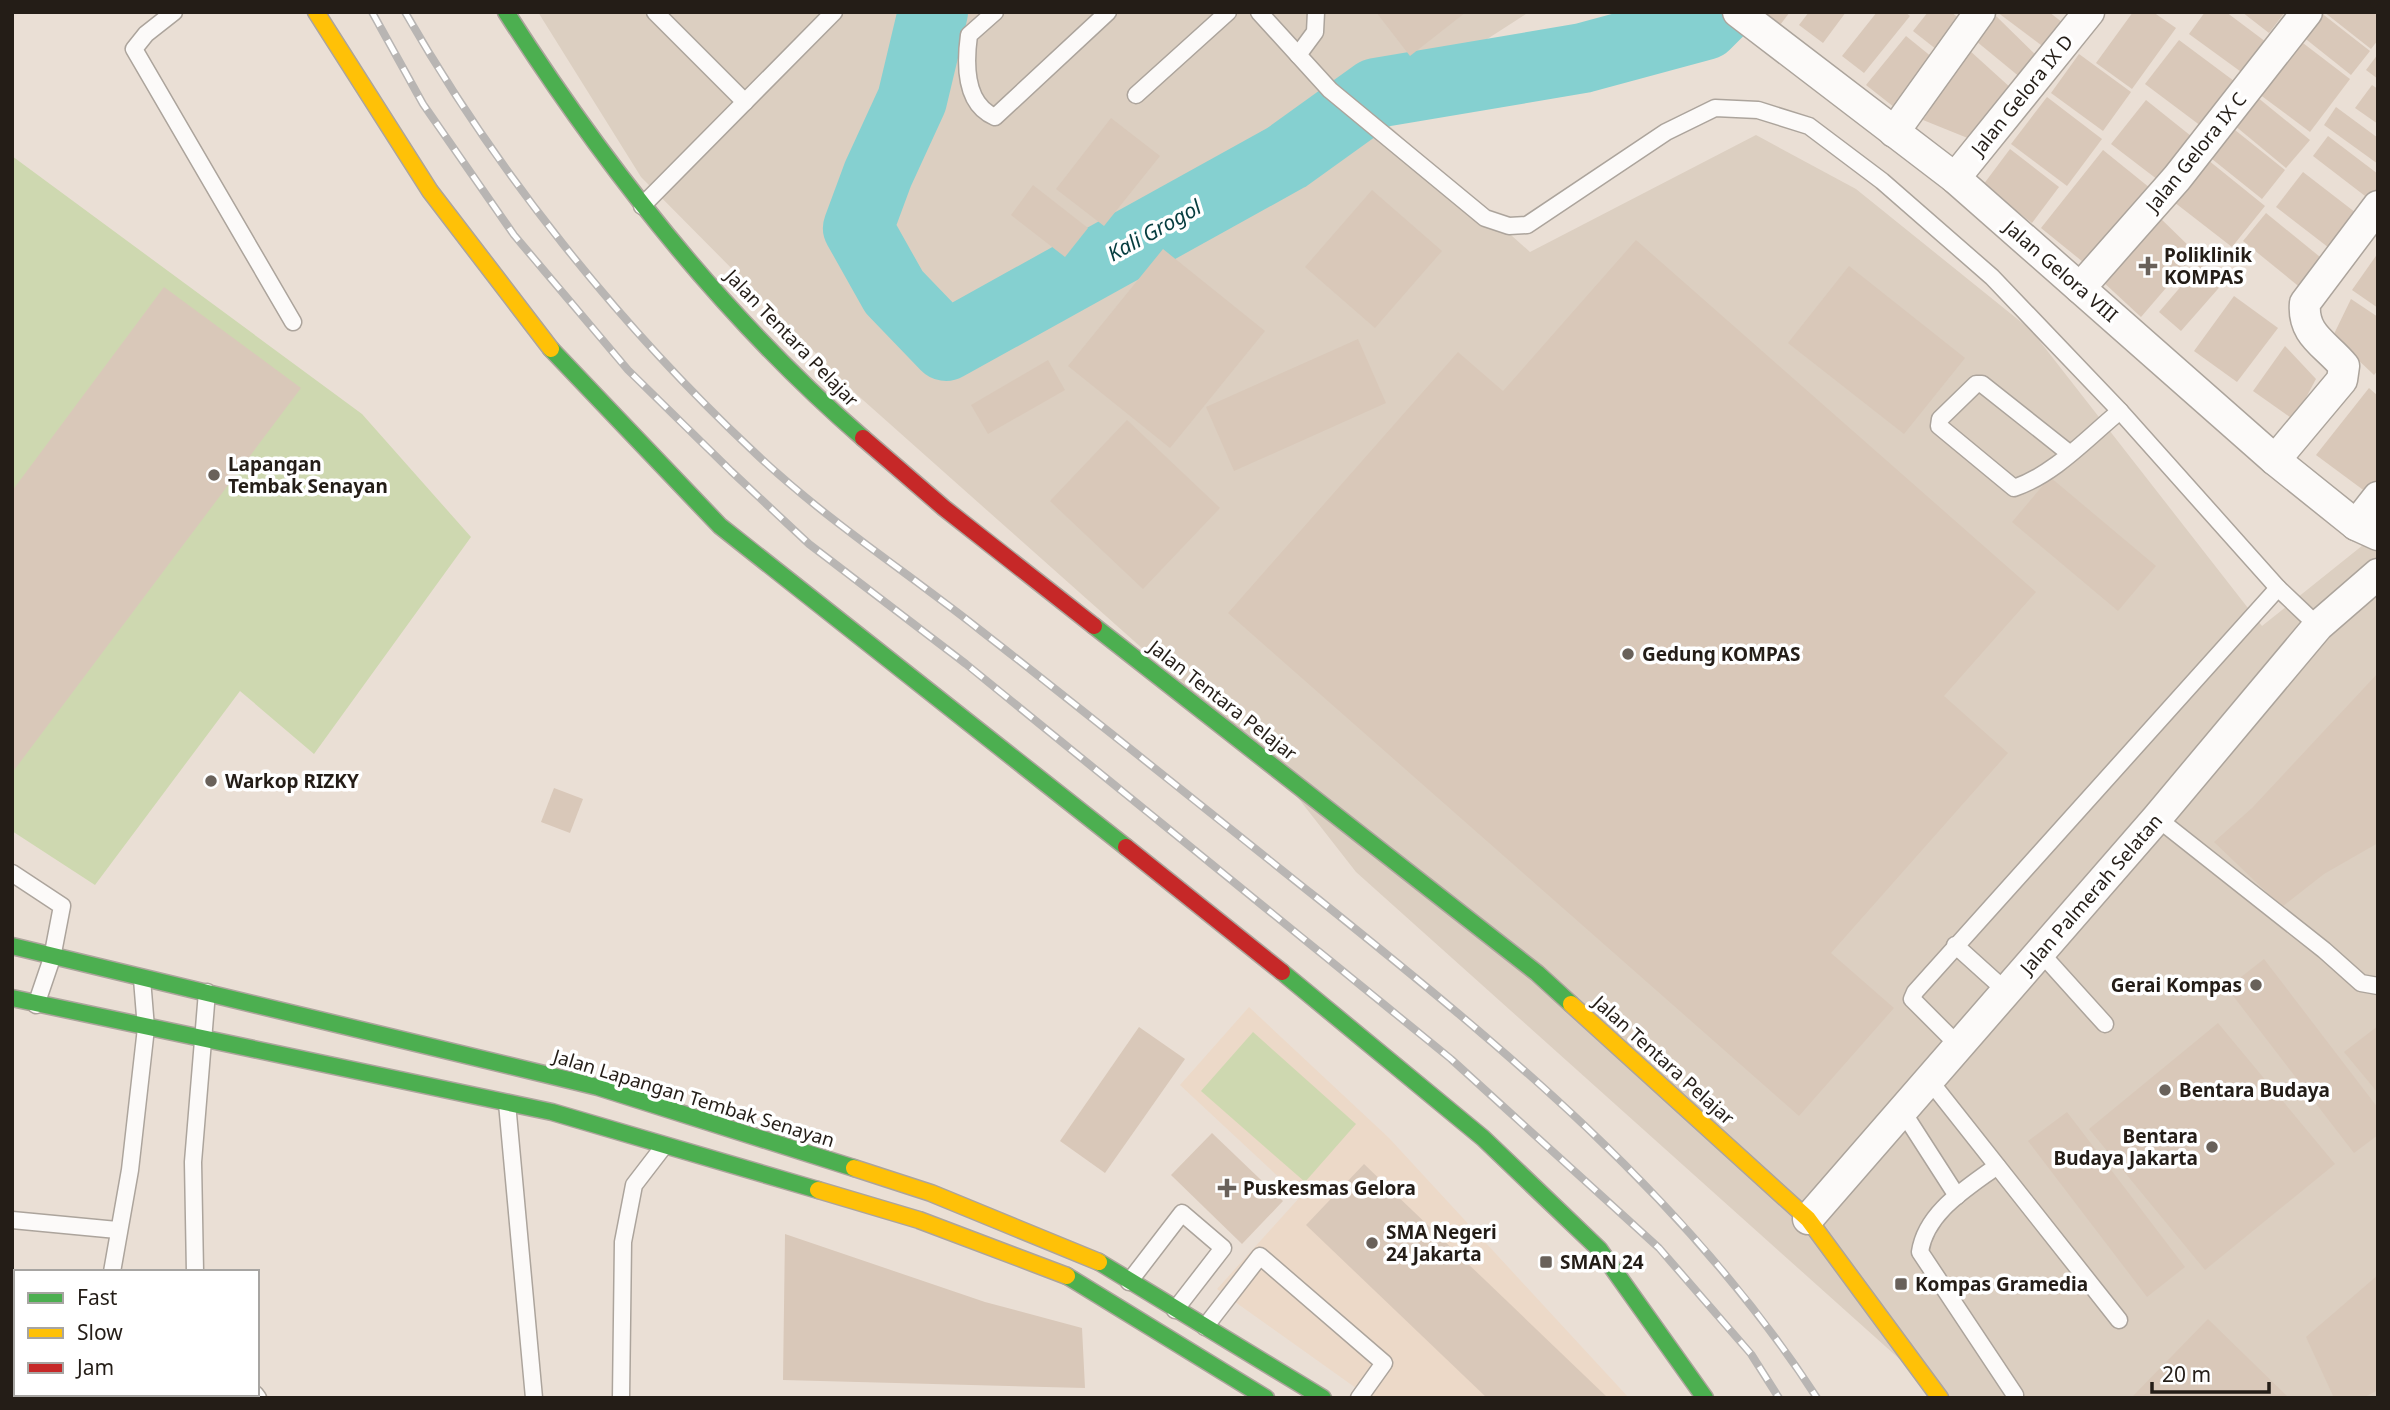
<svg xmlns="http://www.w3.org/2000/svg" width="2390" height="1410" font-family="'Noto Sans',sans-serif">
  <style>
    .commercial { fill: #dccfc1 }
    .built { fill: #ecd9c8 }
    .green { fill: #ced8b0 }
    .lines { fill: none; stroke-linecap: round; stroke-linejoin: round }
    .river { stroke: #85d0d0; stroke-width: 70 }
    .building { fill: #d9c8b9 }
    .lane-casing { stroke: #aca49c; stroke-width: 19 }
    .street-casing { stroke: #aca49c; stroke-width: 33 }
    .fast-casing { stroke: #aca49c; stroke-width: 19 }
    .slow-casing { stroke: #aca49c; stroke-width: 19 }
    .jam-casing { stroke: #aca49c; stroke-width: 19 }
    .lane { stroke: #fcfaf9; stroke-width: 16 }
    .street { stroke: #fcfaf9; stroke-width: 30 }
    .fast { stroke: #4caf50; stroke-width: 16 }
    .slow { stroke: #ffc107; stroke-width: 16 }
    .jam { stroke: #c62828; stroke-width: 16 }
    .rail-casing { stroke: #b8b5b3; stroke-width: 8 }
    .rail { stroke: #fff; stroke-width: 5; stroke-dasharray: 16; stroke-linecap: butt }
    .poi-dot { fill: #69615a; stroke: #fff; stroke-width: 2.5 }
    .labels { text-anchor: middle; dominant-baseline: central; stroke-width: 7; stroke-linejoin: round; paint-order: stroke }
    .street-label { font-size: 19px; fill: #241d17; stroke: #fff }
    .poi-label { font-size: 19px; font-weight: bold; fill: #241d17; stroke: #fff; text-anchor: start }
    .water-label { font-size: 21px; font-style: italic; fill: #063d3f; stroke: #fff }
  </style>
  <rect width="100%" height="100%" fill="#eadfd5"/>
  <path class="commercial" d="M538 12H1529L1374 112 1530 252 1756 135 1856 189 2031 330 2262 626 2378 533V1398H1943L1356 872 1270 762 854 392 641 177Z"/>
  <path class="built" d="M1249 1007 1389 1138 1629 1398H1370L1217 1289 1300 1197 1180 1085Z"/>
  <g class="green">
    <path d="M12 156 362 414 471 537 314 754 240 691 95 885 12 831Z"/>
    <path d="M1253 1032 1356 1124 1305 1182 1201 1091Z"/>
  </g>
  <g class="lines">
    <path class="river" d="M933 12 912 100 878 174 858 228 894 292 946 346 1287 157 1376 93 1583 58 1705 25 1718 12"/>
  </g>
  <g class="building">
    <path d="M1376 12H1466L1410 56Z"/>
    <path d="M1761 12H1790L1780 25Z"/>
    <path d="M1809 12H1846L1823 43 1799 25Z"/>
    <path d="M1877 12H1905L1910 16 1864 73 1842 56Z"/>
    <path d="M1928 12H1951L1964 22 1941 53 1913 31Z"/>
    <path d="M1997 12H2049L2067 26 2049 51Z"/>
    <path d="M2133 12H2153L2176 28 2132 89 2096 63Z"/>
    <path d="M2205 12H2226L2266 42 2244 74 2189 34Z"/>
    <path d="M2242 12H2285L2269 33Z"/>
    <path d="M2320 12 2370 51 2351 75 2302 36Z"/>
    <path d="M2324 12H2373L2378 16V40L2371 49Z"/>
    <path d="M1995 15 2040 59 2021 78 1976 41Z"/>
    <path d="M1906 36 1938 62 1899 111 1866 85Z"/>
    <path d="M2179 40 2234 81 2201 126 2145 84Z"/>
    <path d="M2299 40 2350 79 2310 132 2259 94Z"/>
    <path d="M1969 50 2012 89 1970 139 1923 120Z"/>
    <path d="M2079 54 2131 92 2103 131 2051 93Z"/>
    <path d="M2378 54V79L2366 70Z"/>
    <path d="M2372 85 2378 89V124L2355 108Z"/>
    <path d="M2047 97 2102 139 2067 186 2011 144Z"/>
    <path d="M2257 97 2310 140 2286 168 2234 125Z"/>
    <path d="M2146 100 2196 140 2162 183 2111 144Z"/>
    <path d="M2336 107 2378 138V164L2324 125Z"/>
    <path d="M1111 118 1160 156 1104 226 1056 189Z"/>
    <path d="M2235 130 2285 170 2262 199 2212 159Z"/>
    <path d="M2328 136 2378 174V189L2369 199 2313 156Z"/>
    <path d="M2010 149 2059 187 2032 223 1983 185Z"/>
    <path d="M2103 150 2150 188 2088 266 2041 228Z"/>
    <path d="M2208 160 2265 206 2232 247 2174 202Z"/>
    <path d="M2303 172 2360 216 2333 251 2276 207Z"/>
    <path d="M1033 185 1088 228 1065 257 1011 215Z"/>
    <path d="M1372 190 1442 251 1375 328 1305 267Z"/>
    <path d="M2266 213 2325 261 2302 289 2243 241Z"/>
    <path d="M2156 214 2196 253 2141 317 2101 280Z"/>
    <path d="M1636 240 2036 592 1944 696 2008 753 1831 953 1894 1008 1799 1116 1228 613 1458 352 1503 391Z"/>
    <path d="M1163 249 1265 331 1170 448 1068 366Z"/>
    <path d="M2378 253V308L2352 290Z"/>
    <path d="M2201 263 2224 282 2181 331 2159 312Z"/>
    <path d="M1849 266 1965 358 1904 434 1788 343Z"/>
    <path d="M164 287 301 388 12 773V491Z"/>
    <path d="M2234 296 2278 328 2237 382 2194 351Z"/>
    <path d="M2351 299 2378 317V370L2374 375 2333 336Z"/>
    <path d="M1358 339 1386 403 1234 471 1206 407Z"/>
    <path d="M2285 346 2316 379 2294 420 2253 391Z"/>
    <path d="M1048 360 1065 390 988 434 971 405Z"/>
    <path d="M2369 388 2378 396V478L2366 492 2316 455Z"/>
    <path d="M1127 420 1220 508 1143 589 1050 501Z"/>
    <path d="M2050 477 2156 566 2118 611 2012 522Z"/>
    <path d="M2378 673V843L2324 874 2282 907 2214 842 2252 808Z"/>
    <path d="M554 788 583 799 570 833 541 822Z"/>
    <path d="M2264 959 2378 1108V1135L2354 1153 2227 988Z"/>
    <path d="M2218 1023 2335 1164 2205 1270 2089 1129Z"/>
    <path d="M2378 1026V1093L2344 1052Z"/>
    <path d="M1139 1027 1185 1059 1105 1173 1060 1141Z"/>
    <path d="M2067 1112 2185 1267 2147 1297 2028 1141Z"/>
    <path d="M1212 1133 1283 1201 1242 1244 1171 1175Z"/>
    <path d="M1364 1164 1608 1398H1487L1306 1225Z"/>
    <path d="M785 1234 985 1302 1082 1328 1085 1388 783 1380Z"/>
    <path d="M2378 1275V1390L2363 1398H2334L2306 1337Z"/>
    <path d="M12 1286 16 1287V1346L12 1352Z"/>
    <path d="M2208 1319 2289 1398H2131Z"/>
  </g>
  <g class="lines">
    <defs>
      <g id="lane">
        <path d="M174 12 146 34 134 49 293 322"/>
        <path d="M655 12 745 102"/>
        <path d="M995 12 969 35C965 64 964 104 995 117L1108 12"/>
        <path d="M1259 12 1330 90 1485 218 1509 226 1527 225 1666 132 1715 108 1758 110 1809 126 1882 181 1992 277 2120 411 2278 588 2318 626"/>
        <path d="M1298 55 1315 32 1316 12"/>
        <path d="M1136 95 1228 12"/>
        <path d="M642 206 834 12"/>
        <path d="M2069 453 1982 384H1976L1940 419 1939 426 2014 488C2055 474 2087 438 2120 411"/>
        <path d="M2157 818 2324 950 2361 983 2378 986"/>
        <path d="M12 873 62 906 52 958 36 1005"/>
        <path d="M1955 945 2006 991"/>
        <path d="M2040 952 2105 1024"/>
        <path d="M1959 1046 1912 999 1915 992 2278 588"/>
        <path d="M1930 1081 2119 1320"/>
        <path d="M507 1103 534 1398"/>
        <path d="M1903 1112 1957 1196"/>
        <path d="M1997 1166C1966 1189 1926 1212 1920 1252L2015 1395"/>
        <path d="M12 1220 117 1230"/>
        <path d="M112 1272 130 1170 146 1028 142 979"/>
        <path d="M195 1272 193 1162 207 992"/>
        <path d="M1129 1282 1182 1213 1223 1248 1175 1310"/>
        <path d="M1205 1327 1260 1256 1384 1363 1359 1398"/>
        <path d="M255 1394 258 1398"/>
        <path d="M83 1398 87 1394"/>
        <path d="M193 1398V1394"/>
        <path d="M621 1398 623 1242 634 1185 664 1146"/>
      </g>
      <g id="street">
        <path d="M1738 12 1955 178 2275 460 2356 525 2378 535"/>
        <path d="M1894 132 1980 12"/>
        <path d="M1955 178 2089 12"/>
        <path d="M2080 288 2177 178 2307 12"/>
        <path d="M2275 460 2342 380 2344 366C2326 344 2302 335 2305 303L2378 206"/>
        <path d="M2356 525 2378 497"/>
        <path d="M1808 1219 2157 818 2318 626 2378 574"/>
      </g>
      <g id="fast">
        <path d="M506 12C606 168 722 316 863 438"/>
        <path d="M551 349 720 526 1126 847"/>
        <path d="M1094 626 1537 973 1571 1004"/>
        <path d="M12 946 598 1087 854 1168"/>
        <path d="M1282 972 1483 1138 1599 1249 1705 1398"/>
        <path d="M12 998 552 1112 818 1190"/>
        <path d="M1099 1262 1323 1398"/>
        <path d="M1067 1276 1266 1398"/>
      </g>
      <g id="slow">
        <path d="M316 12 430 191 551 349"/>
        <path d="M1571 1004 1808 1219 1940 1398"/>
        <path d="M854 1168 931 1193 1099 1262"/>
        <path d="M818 1190 919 1220 1067 1276"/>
      </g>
      <g id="jam">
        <path d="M863 438 944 508 1094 626"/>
        <path d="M1126 847 1282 972"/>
      </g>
    </defs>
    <use href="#lane" class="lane-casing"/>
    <use href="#street" class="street-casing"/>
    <use href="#fast" class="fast-casing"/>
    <use href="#slow" class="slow-casing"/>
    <use href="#jam" class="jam-casing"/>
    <use href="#lane" class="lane"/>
    <use href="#street" class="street"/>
    <use href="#fast" class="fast"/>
    <use href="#slow" class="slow"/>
    <use href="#jam" class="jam"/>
    <defs>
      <g id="rail">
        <path d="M372 12 423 104 514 235 628 370 731 471 809 544 966 664 1451 1059 1659 1248 1751 1354 1779 1398"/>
        <path d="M405 12C496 171 619 325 752 450 822 517 904 570 980 630 1093 718 1205 809 1317 898 1502 1047 1686 1196 1817 1398"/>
      </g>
    </defs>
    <use href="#rail" class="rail-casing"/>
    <use href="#rail" class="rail"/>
  </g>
  <g class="poi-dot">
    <path d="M2144.5 255.5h7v7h7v7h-7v7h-7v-7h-7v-7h7z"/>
    <circle cx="214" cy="475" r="7"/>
    <circle cx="1628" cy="654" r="7"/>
    <circle cx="211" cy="781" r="7"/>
    <circle cx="2256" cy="985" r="7"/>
    <circle cx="2165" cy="1090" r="7"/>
    <circle cx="2212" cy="1147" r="7"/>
    <path d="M1223.5 1177.5h7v7h7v7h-7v7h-7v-7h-7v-7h7z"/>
    <circle cx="1372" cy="1243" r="7"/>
    <rect x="1539" y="1255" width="14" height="14" rx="3.5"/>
    <rect x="1894" y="1277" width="14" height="14" rx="3.5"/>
  </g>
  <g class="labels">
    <g class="street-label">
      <text transform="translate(2022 95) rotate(-51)">Jalan Gelora IX D</text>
      <text transform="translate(2196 152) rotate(-51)">Jalan Gelora IX C</text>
      <text transform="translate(2061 271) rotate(41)">Jalan Gelora VIII</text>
      <text transform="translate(792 338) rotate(46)">Jalan Tentara Pelajar</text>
      <text transform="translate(1223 700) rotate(38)">Jalan Tentara Pelajar</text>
      <text transform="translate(2091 894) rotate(-49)">Jalan Palmerah Selatan</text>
      <text transform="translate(1664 1060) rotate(42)">Jalan Tentara Pelajar</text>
      <text transform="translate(694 1098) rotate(17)">Jalan Lapangan Tembak Senayan</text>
    </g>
    <g class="poi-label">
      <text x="2164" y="255">Poliklinik<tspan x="2164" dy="22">KOMPAS</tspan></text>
      <text x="228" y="464">Lapangan<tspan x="228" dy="22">Tembak Senayan</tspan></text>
      <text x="1642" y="654">Gedung KOMPAS</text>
      <text x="225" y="781">Warkop RIZKY</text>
      <text x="2242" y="985" text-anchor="end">Gerai Kompas</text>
      <text x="2179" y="1090">Bentara Budaya</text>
      <text x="2198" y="1136" text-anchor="end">Bentara<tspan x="2198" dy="22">Budaya Jakarta</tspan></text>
      <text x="1243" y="1188">Puskesmas Gelora</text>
      <text x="1386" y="1232">SMA Negeri<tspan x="1386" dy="22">24 Jakarta</tspan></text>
      <text x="1560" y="1262">SMAN 24</text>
      <text x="1915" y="1284">Kompas Gramedia</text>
    </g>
    <g class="water-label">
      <text transform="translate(1154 230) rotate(-29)">Kali Grogol</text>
    </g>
  </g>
  <rect width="2390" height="1410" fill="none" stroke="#241d17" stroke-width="28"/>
  <rect x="14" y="1270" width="245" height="126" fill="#ffffff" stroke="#a7a5a2" stroke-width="2"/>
  <rect x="28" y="1293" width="35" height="10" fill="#4caf50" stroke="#a7a5a2" stroke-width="2"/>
  <text x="77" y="1305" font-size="21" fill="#241d17">Fast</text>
  <rect x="28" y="1328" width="35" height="10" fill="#ffc107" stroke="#a7a5a2" stroke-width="2"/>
  <text x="77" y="1340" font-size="21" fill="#241d17">Slow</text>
  <rect x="28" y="1363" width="35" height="10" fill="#c62828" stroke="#a7a5a2" stroke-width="2"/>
  <text x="77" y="1375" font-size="21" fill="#241d17">Jam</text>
  <path d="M2152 1382v10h117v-10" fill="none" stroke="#241d17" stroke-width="3.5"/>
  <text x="2162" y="1382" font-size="21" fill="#241d17" stroke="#ffffff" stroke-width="5" paint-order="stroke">20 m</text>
</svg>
